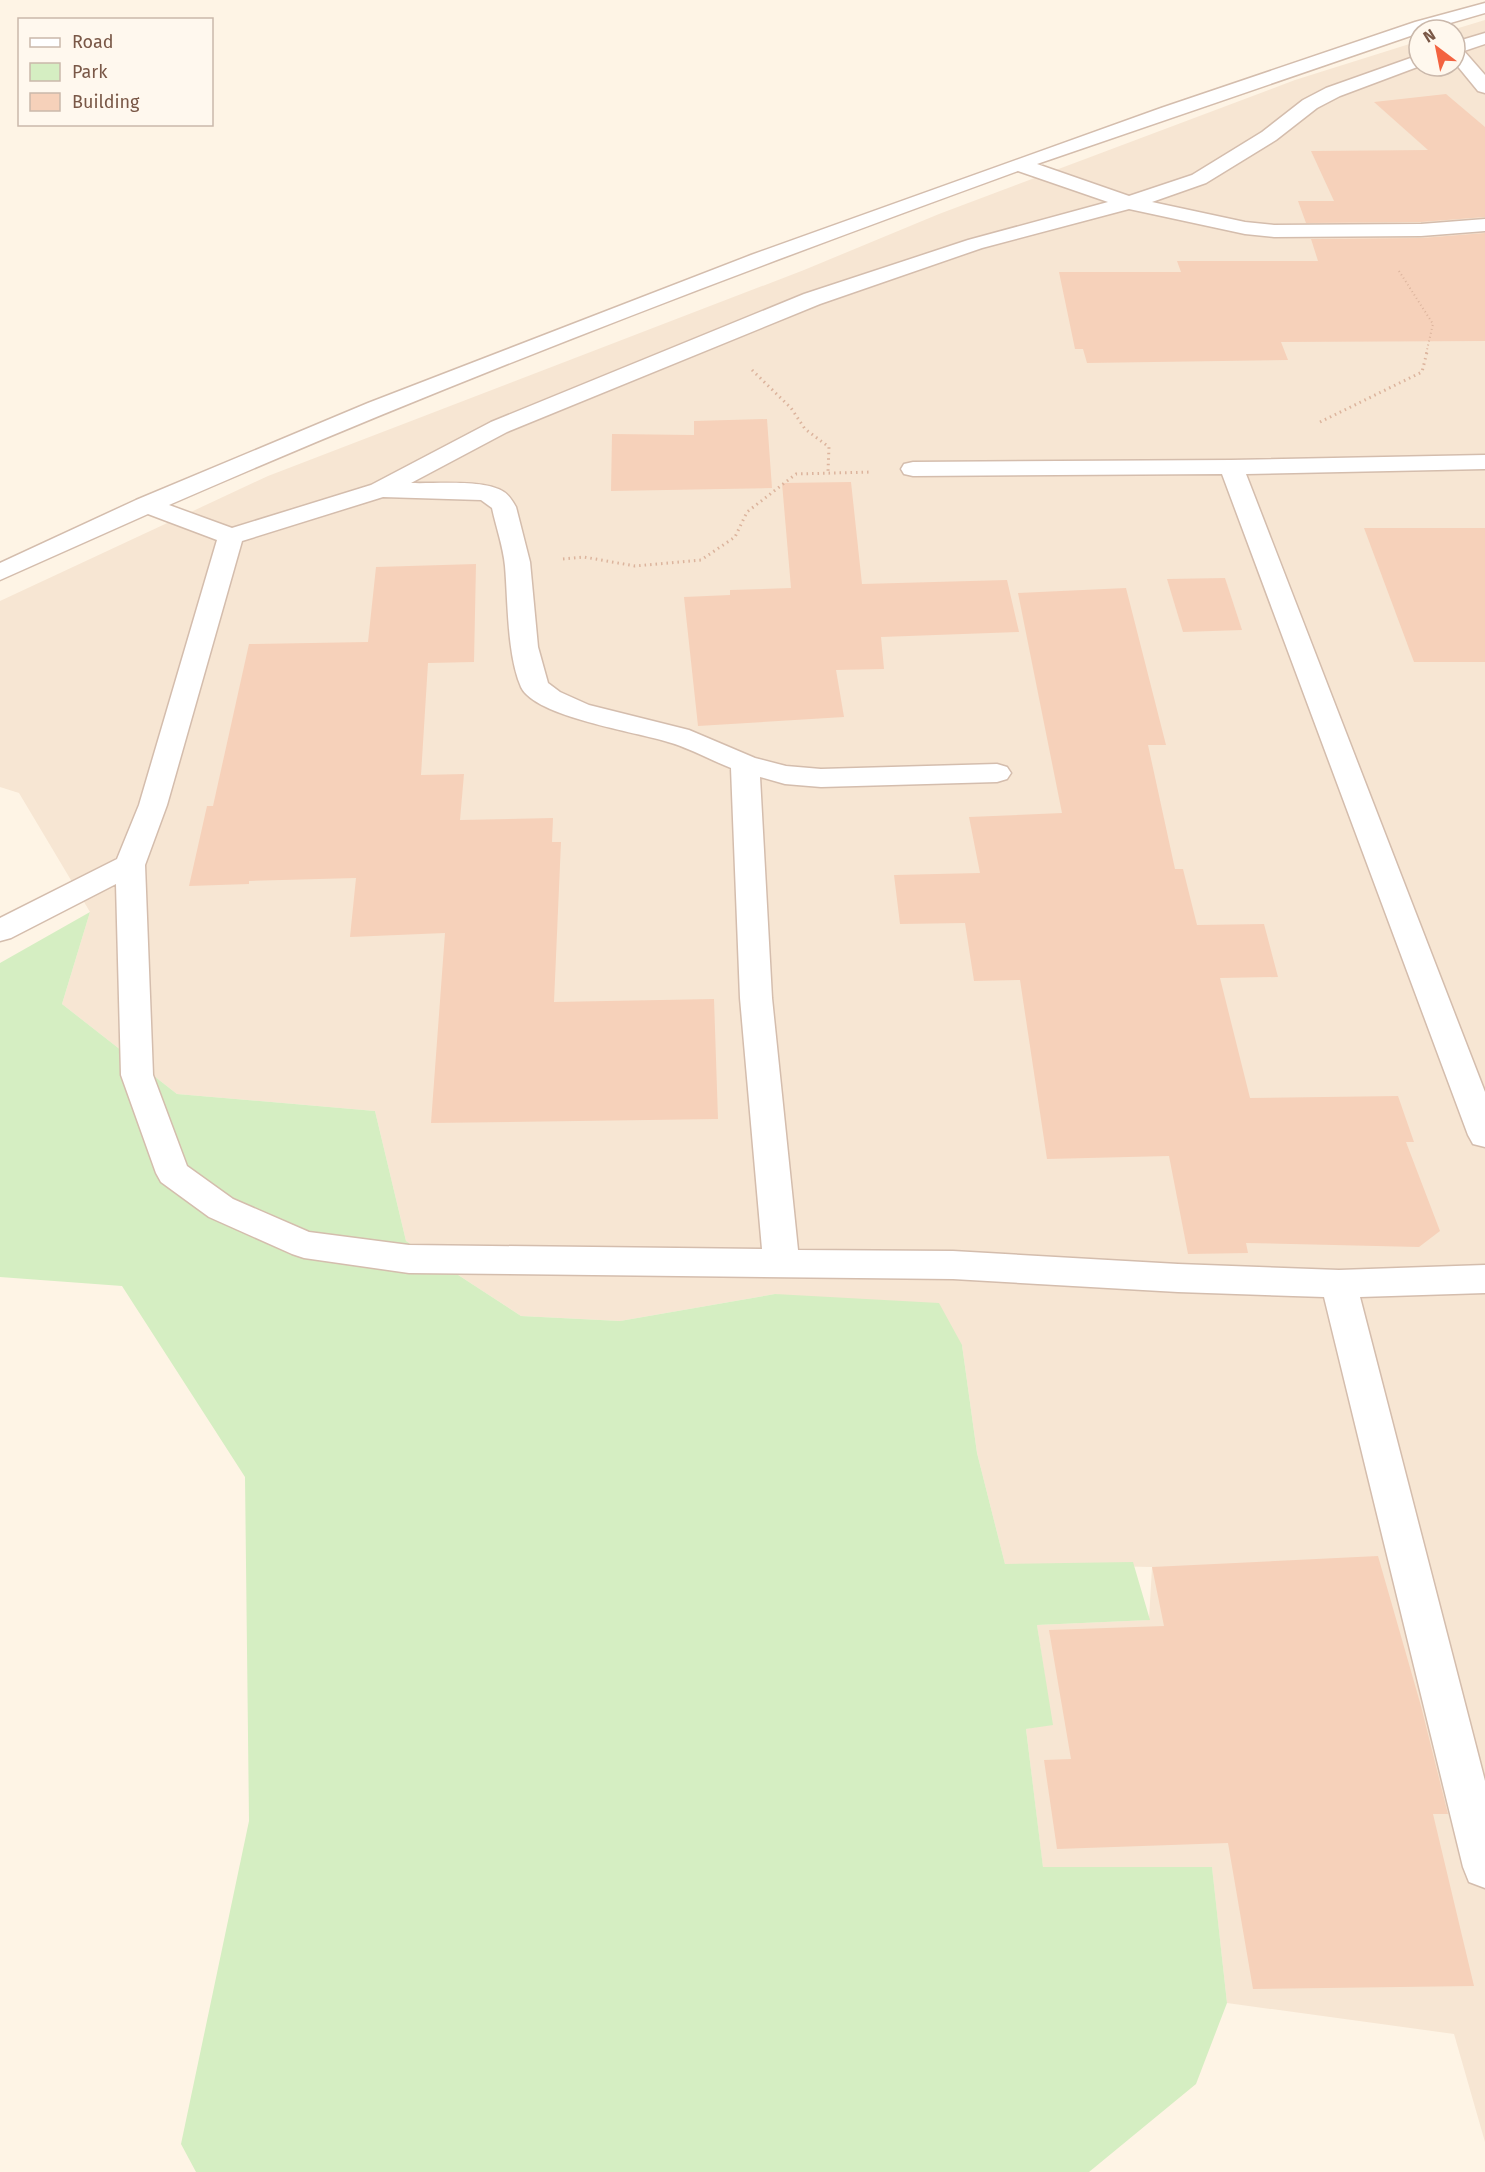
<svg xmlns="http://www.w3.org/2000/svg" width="1485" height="2172" font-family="'Fira Sans',sans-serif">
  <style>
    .residential { fill: #f7e6d3 }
    .green { fill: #d5eec2 }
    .building { fill: #f6d1ba }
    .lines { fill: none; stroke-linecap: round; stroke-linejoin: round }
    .minor-casing { stroke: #d4bdad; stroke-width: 3 }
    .path-far1 { stroke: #dcb49d; stroke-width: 2; stroke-dasharray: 1 3; stroke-linecap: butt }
    .path { stroke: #dcb49d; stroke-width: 3; stroke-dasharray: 1.5 4; stroke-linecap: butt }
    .minor { fill: #fff; fill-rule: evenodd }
  </style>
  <rect width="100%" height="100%" fill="#fef4e5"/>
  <path class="residential" d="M1485 20V2142L1454 2034 1227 2003 1212 1868H1043L1026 1729 1052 1724 1037 1625 1149 1620 1152 1567 1005 1564 977 1453 962 1345 775 1294 620 1321 521 1316 406 1241 375 1111 177 1094 62 1004 90 912 19 793 0 787V601L268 476 804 270 939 214 1295 80 1419 41V66H1455V30H1452Z"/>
  <path class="green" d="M90 912 62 1004 177 1094 375 1111 406 1241 521 1316 620 1321 775 1294 939 1303 962 1345 977 1453 1005 1564 1133 1562 1150 1620 1037 1625 1053 1725 1026 1729 1043 1867H1212L1227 2003 1196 2084 1089 2172H196L181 2144 249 1821 245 1477 122 1286 0 1277V963Z"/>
  <g class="building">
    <path d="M1446 94 1485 127V217L1421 222 1306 223 1298 201H1334L1311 151 1428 150 1374 102Z"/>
    <path d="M1485 233V341L1281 342 1288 360 1087 363 1083 349H1075L1059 272H1181L1177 261H1318L1311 239 1421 238Z"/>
    <path d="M767 419 772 488 611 491 612 434 694 435V421Z"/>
    <path d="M851 482 862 584 1007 580 1019 632 881 637 884 669 836 670 844 717 698 726 684 597 730 595V590L791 588 782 483Z"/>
    <path d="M1364 528H1485V662H1414Z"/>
    <path d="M476 564 474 662 428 663 421 775 464 774 460 820 553 818 552 842H561L554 1002 714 999 718 1119 431 1123 445 933 350 937 356 878 249 881V884L189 886 207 806H213L249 644 368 642 376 567Z"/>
    <path d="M1225 578 1242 630 1183 632 1167 579Z"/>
    <path d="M1126 588 1166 745H1148L1175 869H1183L1197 925 1264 924 1278 977 1220 978 1250 1098 1398 1096 1414 1142H1406L1440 1231 1419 1247 1246 1243 1248 1253 1188 1254 1169 1156 1047 1159 1020 980 974 981 965 923 900 924 894 875 980 873 969 817 1062 813 1018 593Z"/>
    <path d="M1378 1556 1421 1706 1448 1814H1433L1474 1986 1253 1989 1228 1843 1057 1849 1044 1760 1071 1759 1049 1630 1164 1626 1152 1567Z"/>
  </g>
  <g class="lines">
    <defs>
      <g id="minor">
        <path d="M1485 3V13L1426 30H1419V33L1037 164 1129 196 1192 175 1262 132 1303 100 1326 88 1419 55 1420 66 1340 96 1317 108 1276 140 1206 183 1152 202 1245 222 1274 225 1421 224 1485 219V231L1421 236 1274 237 1245 234 1129 209 982 248 820 304 507 432 411 483C435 484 485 479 504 492 509 495 513 502 516 507L530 562 538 647 548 683 560 692 589 705 689 730 755 758 786 766 821 769 997 764 1007 767 1011 773 1007 779 997 782 821 787 785 784 760 777 772 998 798 1250 953 1251 1178 1264 1339 1270 1485 1265V1293L1360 1297 1485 1781V1888L1469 1882 1463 1867 1324 1297 1178 1292 953 1279 409 1273 304 1258 292 1254 209 1217 161 1182 156 1173 121 1075 116 884 11 938 0 941V918L117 859 139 805 217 540 148 514 0 580V563L136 500 368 403 751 255 1161 108 1415 22ZM1018 171 1108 202 968 240 804 294 491 422 371 485 232 528 169 505C448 383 732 275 1018 171ZM383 497 481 500 492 508C496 527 503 546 505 566 508 601 507 655 521 687 535 717 637 732 668 742 690 748 710 760 731 768L740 998 762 1249 409 1245 309 1232 233 1199 187 1166 153 1075 145 865 167 805 242 541Z"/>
        <path d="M1485 33V44L1464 51 1485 75V93L1478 91 1455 63V42Z"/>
        <path d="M1485 455V469L1246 474 1485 1092V1147L1473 1144 1468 1135 1222 474 913 476 904 474 901 469 904 464 913 462 1231 460Z"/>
      </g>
    </defs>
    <use href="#minor" class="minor-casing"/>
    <path class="path-far1" d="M1399 271 1433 324 1426 354"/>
    <g class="path">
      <path d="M752 370 791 408 805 429 829 447 828 471"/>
      <path d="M1320 422 1422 372 1427 352"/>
      <path d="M563 559 584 557 635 566 701 560 735 537 747 512 796 474 872 472"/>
    </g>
    <use href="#minor" class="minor"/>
  </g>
  <rect x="18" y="18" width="195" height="108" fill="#fff8ee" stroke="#cab8ab" stroke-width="1.5"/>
  <rect x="30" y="38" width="30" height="9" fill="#ffffff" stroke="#cab8ab" stroke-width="1.5"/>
  <text x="72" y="48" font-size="18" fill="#7a5847">Road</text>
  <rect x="30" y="63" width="30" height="18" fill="#d5eec2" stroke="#cab8ab" stroke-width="1.5"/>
  <text x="72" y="78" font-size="18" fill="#7a5847">Park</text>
  <rect x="30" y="93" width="30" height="18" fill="#f6d1ba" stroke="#cab8ab" stroke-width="1.5"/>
  <text x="72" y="108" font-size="18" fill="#7a5847">Building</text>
  <g transform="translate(1437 48) rotate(328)"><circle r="28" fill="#fff8ee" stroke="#cab8ab" stroke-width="1.5"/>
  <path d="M0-4.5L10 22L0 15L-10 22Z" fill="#f36340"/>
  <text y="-9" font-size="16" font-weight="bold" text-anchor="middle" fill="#7a5847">N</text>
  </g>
</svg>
